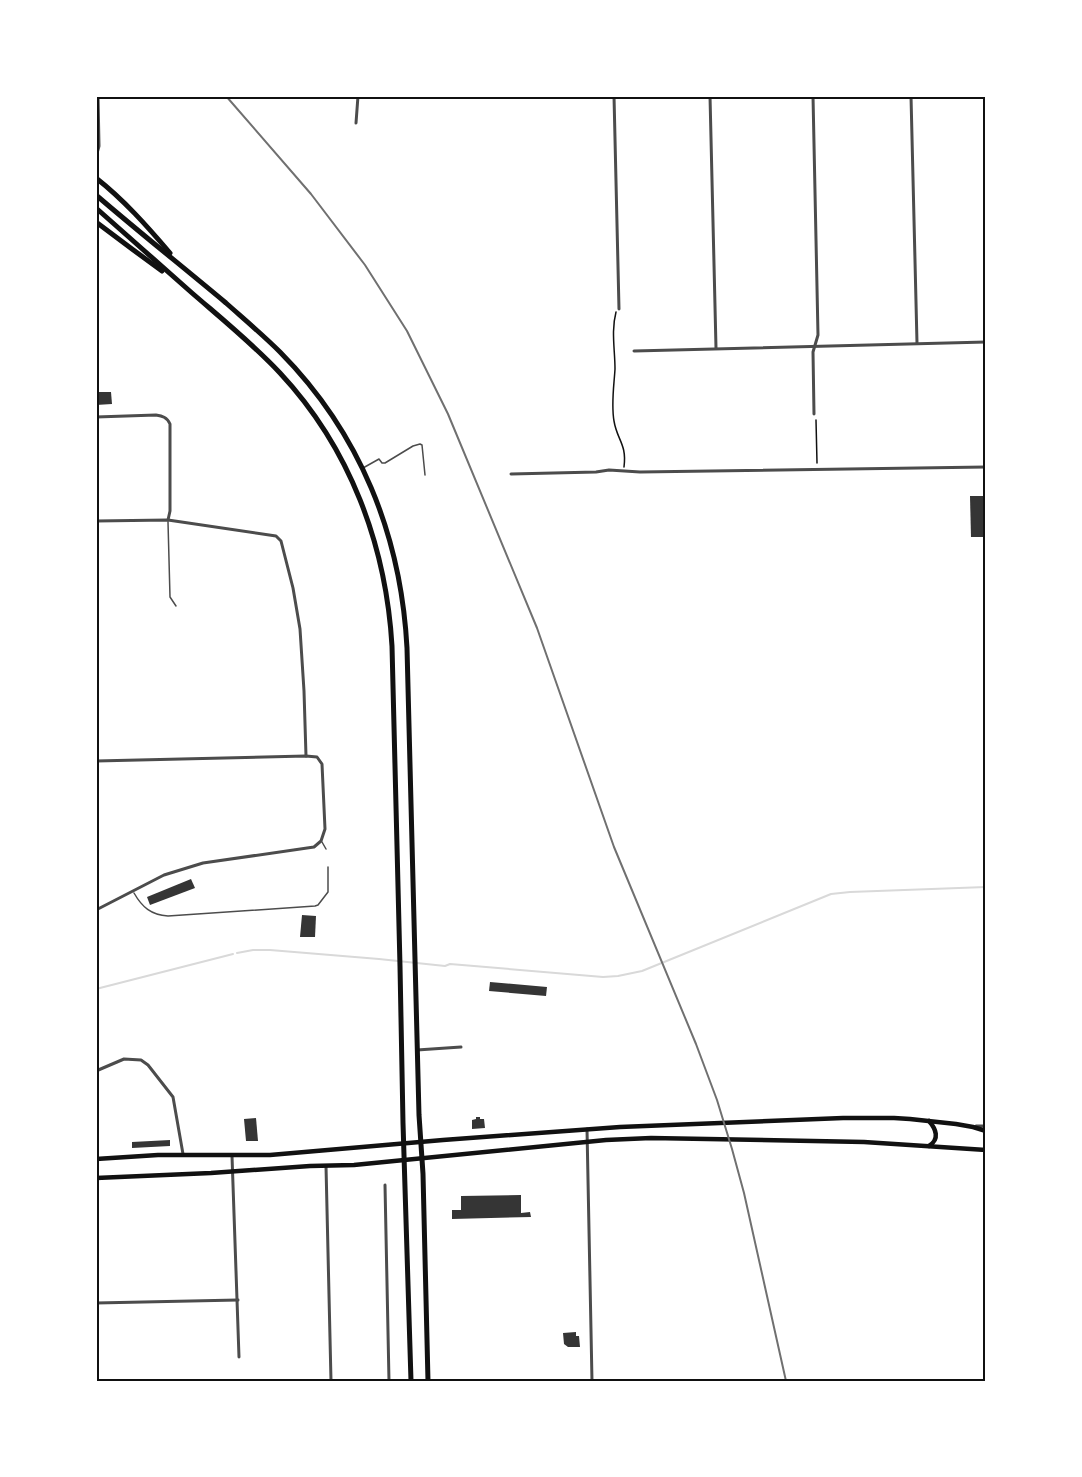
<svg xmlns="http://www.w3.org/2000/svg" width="1082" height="1477" font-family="Karla,sans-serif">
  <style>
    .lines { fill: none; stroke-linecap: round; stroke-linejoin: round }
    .stream { stroke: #d9d9d9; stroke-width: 2 }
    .building { fill: #353535 }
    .path { stroke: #111; stroke-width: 1.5 }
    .service { stroke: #4c4c4c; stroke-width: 1.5 }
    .minor { stroke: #4c4c4c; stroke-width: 3 }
    .secondary { stroke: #111; stroke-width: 4.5 }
    .primary { stroke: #111; stroke-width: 5 }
    .rail { stroke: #707070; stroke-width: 2 }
    .neatline { fill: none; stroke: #111; stroke-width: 2 }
  </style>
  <rect width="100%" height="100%" fill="#fff"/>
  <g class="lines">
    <g class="stream">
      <path d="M237 953 253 950H270L379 959 445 966 450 964 603 977 618 976 642 971 831 894 850 892 986 887"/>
      <path d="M96 989 233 954"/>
    </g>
  </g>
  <g class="building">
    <path d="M96 392H111L112 404 96 405Z"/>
    <path d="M970 496H986V537H971Z"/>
    <path d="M191 879 195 888 150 905 147 897Z"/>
    <path d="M302 915 316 916 315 937H300Z"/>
    <path d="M490 982 547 987 546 996 489 991Z"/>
    <path d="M476 1117H480V1119H484L485 1128 472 1129V1120L476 1119Z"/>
    <path d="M256 1118 258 1141H246L244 1119Z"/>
    <path d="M170 1140V1146L132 1148V1142Z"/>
    <path d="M521 1195V1213L530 1212 531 1217 452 1219V1210H461V1196Z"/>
    <path d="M576 1332V1336H579L580 1347H568L564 1344 563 1333Z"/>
  </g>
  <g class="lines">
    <g class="path">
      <path d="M616 312C611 331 615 350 615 369 614 386 611 404 614 421 617 440 627 444 624 467"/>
      <path d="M816 420 817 463"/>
    </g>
    <g class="service">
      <path d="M363 468 379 459 382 463H385L413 446 420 444 422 445 425 475"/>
      <path d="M168 522 170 597 176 606"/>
      <path d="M322 842 326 849"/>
      <path d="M134 893C142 907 151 915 168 916L315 906 318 905 328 892V867"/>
    </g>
    <g class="minor">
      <path d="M614 96 619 309"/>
      <path d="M710 96 716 348"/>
      <path d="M813 96 818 335 813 352 814 414"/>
      <path d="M911 96 917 343"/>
      <path d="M356 123 358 96"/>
      <path d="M96 157 99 146 98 96"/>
      <path d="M634 351 986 342"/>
      <path d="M96 417 156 415C162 416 167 417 170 424V511L168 520"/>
      <path d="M511 474 596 472 609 470 640 472 986 467"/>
      <path d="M96 521 168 520 276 536 281 541 293 588 300 629 304 691 306 756"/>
      <path d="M96 761 306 756 317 757 322 764 325 829 321 841 314 847 203 863 164 875 96 910"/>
      <path d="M417 1050 461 1047"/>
      <path d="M96 1071 124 1059 141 1060 148 1065 173 1097 183 1154"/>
      <path d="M976 1126H986"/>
      <path d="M587 1129 592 1381"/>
      <path d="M232 1156 239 1357"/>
      <path d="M326 1166 331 1381"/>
      <path d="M385 1185 389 1381"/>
      <path d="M96 1303 238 1300"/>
    </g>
    <g class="secondary">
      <path d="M929 1121C936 1129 940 1139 929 1146"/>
      <path d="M96 1159 158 1155H270L443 1140 620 1127 843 1118H894L910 1119 956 1124 973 1127 986 1131"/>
      <path d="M96 1178 211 1173 310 1166 354 1165 606 1140 651 1138 864 1142 986 1150"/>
    </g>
    <g class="primary">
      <path d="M96 178C124 200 147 226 170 253"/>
      <path d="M96 195C139 232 183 267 226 303 244 319 263 335 280 352 360 433 401 535 407 648L419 1115 423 1174 428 1381"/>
      <path d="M96 208C128 236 160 265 192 293 222 319 253 344 280 373 350 448 386 545 392 646L400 966 403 1123 411 1381"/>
      <path d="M96 222 132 249 162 271"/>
    </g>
    <path class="rail" d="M226 96 311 194 365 265 407 331 448 414 537 628 614 847 696 1044 717 1100 732 1149 744 1193 786 1381"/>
  </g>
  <rect width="1082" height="1477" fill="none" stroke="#ffffff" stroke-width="195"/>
  <rect x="98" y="98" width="886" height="1282" class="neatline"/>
</svg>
